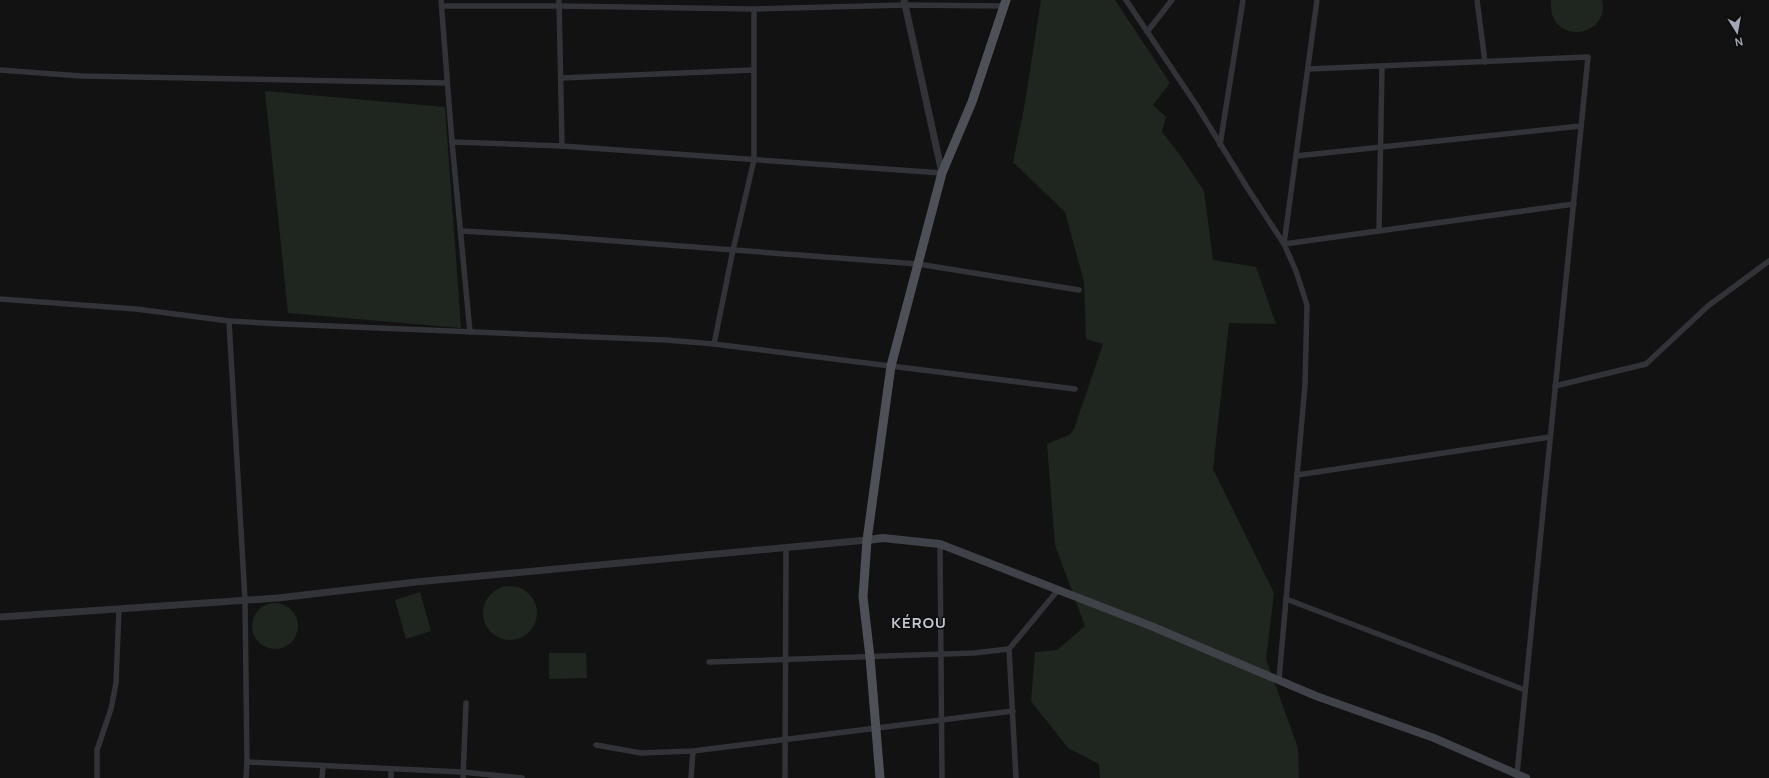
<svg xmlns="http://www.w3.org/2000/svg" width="1769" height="778" font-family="Manrope,sans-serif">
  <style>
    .green { fill: #1e261f }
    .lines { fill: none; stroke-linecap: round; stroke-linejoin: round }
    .minor { stroke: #323339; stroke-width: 5.5 }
    .tertiary { stroke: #323339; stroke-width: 7 }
    .secondary { stroke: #404249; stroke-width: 8 }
    .primary { stroke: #4e5058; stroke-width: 9 }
    .labels { text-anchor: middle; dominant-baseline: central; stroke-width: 3; stroke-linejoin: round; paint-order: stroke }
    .district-label { font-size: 15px; font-weight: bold; letter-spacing: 1px; fill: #c3c7d1; stroke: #0d0d0e }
  </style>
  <rect width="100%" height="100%" fill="#121213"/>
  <g class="green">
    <path d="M1041 0H1115L1170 83 1153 105 1166 117 1162 132 1180 155 1204 191 1213 260 1256 267 1276 324 1229 323 1213 469 1274 593 1266 659 1298 748 1299 778H1100L1099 764 1068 748 1031 701 1035 652 1057 650 1085 626 1055 545 1047 444 1069 435 1074 429 1103 344 1086 339 1084 282 1065 212 1013 162 1024 108Z"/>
    <path d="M1551 0H1602C1611 38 1547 47 1551 0Z"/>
    <path d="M265 91 445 107 461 328 288 313Z"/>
    <circle cx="510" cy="613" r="27"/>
    <path d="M420 592 431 631 406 639 395 600Z"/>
    <circle cx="275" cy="626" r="23"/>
    <path d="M549 653H586L587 678 549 679Z"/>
  </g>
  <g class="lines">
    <g class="minor">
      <path d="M441 0 452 142 470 332"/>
      <path d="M559 0 562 146"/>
      <path d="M1126 0 1197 106 1248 189 1284 244 1296 271 1307 305 1305 385 1279 679"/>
      <path d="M1317 0 1284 244 1574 204"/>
      <path d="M1477 0 1485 62"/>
      <path d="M442 6H559L754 9 905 5 1004 6"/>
      <path d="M1147 32 1172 0"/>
      <path d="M1308 69 1588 57 1517 774"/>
      <path d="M0 70 81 76 447 83"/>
      <path d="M561 78 753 70"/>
      <path d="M452 142 562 146 942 173"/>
      <path d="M1220 145 1243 0"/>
      <path d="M1296 156 1581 126"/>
      <path d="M461 231 549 236 918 264 1079 290"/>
      <path d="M1379 231 1382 66"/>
      <path d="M0 299 136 309 229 321 283 324 666 340 714 344 1075 389"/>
      <path d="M229 321 245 600 247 762 246 778"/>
      <path d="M714 344 733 250 754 160V9"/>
      <path d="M1555 386 1646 364 1708 306 1769 261"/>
      <path d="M1297 475 1550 437"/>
      <path d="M940 544 942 778"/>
      <path d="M1286 599 1525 690"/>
      <path d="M709 662 974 653 1009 649"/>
      <path d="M596 745 641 753 693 751 1013 711"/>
      <path d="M247 762 462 772 522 778"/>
      <path d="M97 778V750L111 709 116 683 119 609"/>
      <path d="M322 778 323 766"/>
      <path d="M391 778V770"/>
      <path d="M463 778 466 703"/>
      <path d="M691 778 693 751"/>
      <path d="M785 778 786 549"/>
      <path d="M1016 778 1009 649 1058 590"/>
    </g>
    <g class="tertiary">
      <path d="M904 0 942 173"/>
      <path d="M0 617 278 598 416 582 867 540"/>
    </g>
    <path class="secondary" d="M867 540 883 538 940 544 1151 626 1316 696 1434 738 1526 778"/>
    <path class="primary" d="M880 778 870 657 863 597 867 540 891 366 942 173 972 102 1006 0"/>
  </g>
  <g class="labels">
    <g class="district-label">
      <text x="919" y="622">KÉROU</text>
    </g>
  </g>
  <g transform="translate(1737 32) rotate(169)" stroke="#0d0d0e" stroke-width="3" paint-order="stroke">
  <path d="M0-3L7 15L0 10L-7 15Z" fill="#a2a8b5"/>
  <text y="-6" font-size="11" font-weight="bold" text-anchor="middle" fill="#a2a8b5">N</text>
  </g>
</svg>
